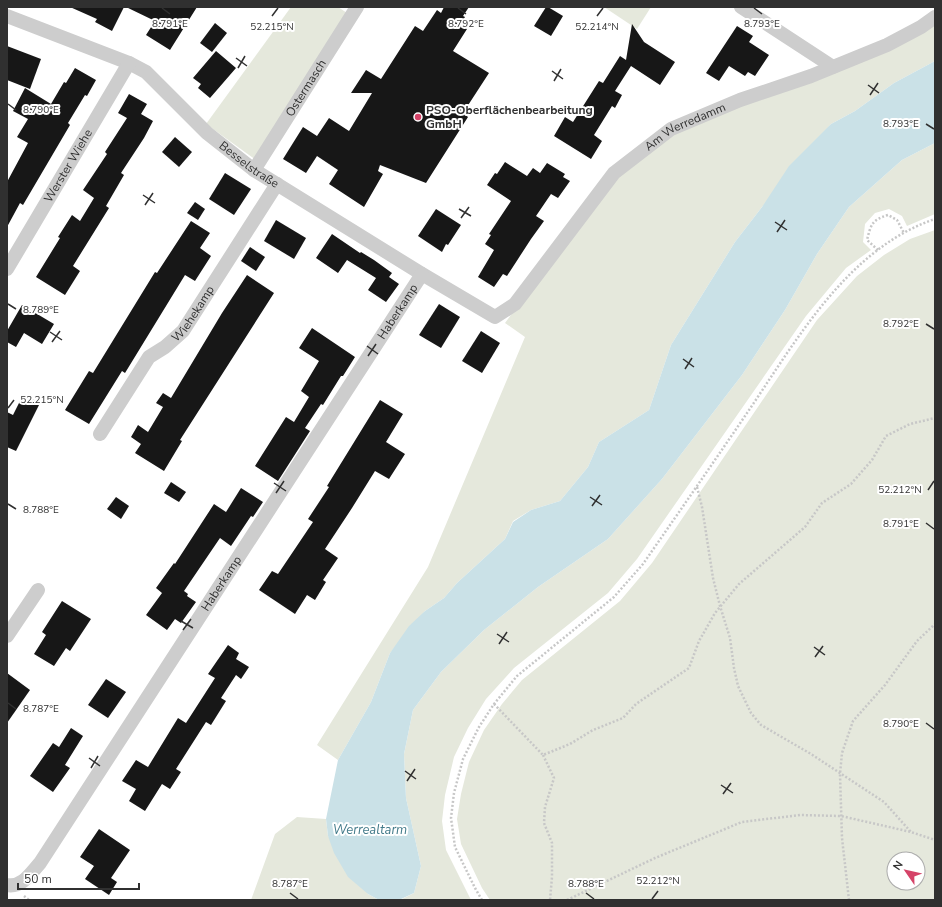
<svg xmlns="http://www.w3.org/2000/svg" width="942" height="907" font-family="'Nunito Sans',sans-serif">
  <style>
    .green { fill: #e5e8dc; fill-rule: evenodd }
    .water { fill: #cae1e7 }
    .building { fill: #171717 }
    .lines { fill: none; stroke-linecap: round; stroke-linejoin: round }
    .path { stroke: #c7c7c7; stroke-width: 2.5; stroke-dasharray: 2 2; stroke-linecap: butt }
    .street { stroke: #cdcdcd; stroke-width: 14 }
    .ticks { fill: none; stroke: #303030; stroke-width: 1.5 }
    .poi-dot { fill: #d54368; stroke: #fff; stroke-width: 1.5 }
    .labels { text-anchor: middle; dominant-baseline: central; stroke-width: 4; stroke-linejoin: round; paint-order: stroke }
    .street-label { font-size: 12px; fill: #303030; stroke: #fff }
    .poi-label { font-size: 12px; font-weight: bold; fill: #303030; stroke: #fff; text-anchor: start }
    .water-label { font-size: 13px; font-style: italic; fill: #457c8b; stroke: #fff }
    .ticks-label { font-size: 10px; text-anchor: middle; fill: #303030; stroke: #fff; stroke-width: 4; stroke-linejoin: round; paint-order: stroke }
  </style>
  <rect width="100%" height="100%" fill="#fff"/>
  <g class="green">
    <path d="M291 7H338L353 17 260 163 206 124Z"/>
    <path d="M604 7H651L637 29Z"/>
    <path d="M935 22V61L894 83 855 111 831 124 762 207 735 242 671 345 649 410 599 442 588 467 560 501 531 510 513 521 505 539 457 583 444 598 425 611 390 653 371 702 338 760 317 745 428 567 525 337 505 323 565 242 618 175 676 130Z"/>
    <path d="M935 143V214L907 226 902 216 889 209 875 213 865 224 863 242 871 250 846 268 806 316 637 559 608 593 514 668 486 699 468 728 454 757 445 795 442 821 446 850 471 900H400L414 893 421 866 406 798 404 754 413 710 441 672 484 630 538 587 608 539 662 479 742 375 785 310 817 254 849 207 902 160Z"/>
    <path d="M935 230V900H490L482 888 461 844 457 819 461 794 469 762 484 730 502 704 522 680 620 601 652 563 817 320 857 276 884 255 910 239ZM894 859H918V883H894Z"/>
    <path d="M297 817 326 819 328 836 368 894 379 900H251L275 834Z"/>
  </g>
  <path class="water" d="M935 61V143L902 160 849 207 817 254 785 310 742 375 662 479 608 539 538 587 484 630 441 672 413 710 404 754 406 798 421 866 414 893 399 900H379L368 894 348 877 334 853 328 836 326 819 338 760 371 702 390 653 409 626 425 611 444 598 457 583 505 539 513 522 531 510 560 501 588 467 599 442 649 410 671 345 735 242 762 207 789 166 831 124 855 111 894 83Z"/>
  <g class="building">
    <path d="M70 7H124L112 31 95 22 97 19Z"/>
    <path d="M126 7H197L170 50 146 35 155 21Z"/>
    <path d="M444 7H469L463 16 465 17 460 25 467 29 453 51 489 73 463 113 468 117 426 183 380 165 378 171 383 174 364 207 329 184 338 170 317 156 306 173 283 159 303 127 317 136 329 118 349 131 372 93H351L366 70 381 79 415 26 423 31 437 10 441 13Z"/>
    <path d="M546 7H548L563 16 551 36 534 26Z"/>
    <path d="M215 23 227 33 212 52 200 43Z"/>
    <path d="M632 24 644 42 675 62 660 85 631 66 615 91 622 95 615 108 612 106 594 135 602 141 591 159 554 136 565 117 573 122 599 81 603 83 620 56 626 60Z"/>
    <path d="M737 26 753 36 749 42 769 55 755 76 748 72 745 76 729 66 719 81 706 73Z"/>
    <path d="M7 46 41 59 30 89 7 80Z"/>
    <path d="M216 51 236 68 210 98 198 88 201 84 193 78Z"/>
    <path d="M75 68 96 80 87 96 85 95 68 123 70 125 23 205 20 203 7 227V182L28 143 17 137 28 119 13 111 25 88 51 104 64 82 66 83Z"/>
    <path d="M129 94 147 104 141 114 153 121 144 138 121 173 124 175 106 206 109 208 73 266 80 271 65 295 36 277 60 238 58 237 72 215 80 221 94 198 83 190 107 154 105 152 127 118 118 113Z"/>
    <path d="M175 137 192 152 179 167 162 152Z"/>
    <path d="M505 162 527 176 533 168 540 173 547 163 565 174 563 177 570 181 558 198 551 194 536 216 544 221 531 239 507 276 503 274 494 287 478 277 494 250 485 244 491 235 489 234 511 201 487 185 495 173 497 174Z"/>
    <path d="M225 173 251 189 234 215 209 199Z"/>
    <path d="M195 202 205 209 198 220 187 213Z"/>
    <path d="M436 209 461 225 448 245 446 244 442 252 418 236Z"/>
    <path d="M276 220 306 238 294 259 264 241Z"/>
    <path d="M191 221 210 233 200 248 211 256 195 281 185 275 125 373 122 371 89 424 65 410 89 371 93 373 155 272 157 273Z"/>
    <path d="M332 234 360 253 361 252 374 260 392 273 389 277 399 284 386 302 368 290 376 278 347 260 338 273 316 258Z"/>
    <path d="M250 247 265 257 256 271 241 261Z"/>
    <path d="M247 275 274 293 180 440 182 441 164 471 135 453 141 444 131 437 138 425 148 432 163 407 156 403 163 393 171 398 222 313Z"/>
    <path d="M439 304 460 317 441 348 419 335Z"/>
    <path d="M22 305 54 324 42 344 24 333 16 347 7 342V331Z"/>
    <path d="M312 328 355 357 343 376H341L323 405 321 404 305 428 310 431 278 481 255 466 286 417 294 422 309 397 301 391 319 361 299 348Z"/>
    <path d="M481 331 500 343 482 373 462 361Z"/>
    <path d="M23 395 40 403 16 451 7 447V412L13 415Z"/>
    <path d="M380 400 403 414 386 442 405 454 389 479 375 471 352 508 325 549 338 558 323 580 326 582 315 600 307 595 295 614 259 590 272 571 278 574 313 522 308 519 329 487 327 486Z"/>
    <path d="M171 482 186 492 179 502 164 493Z"/>
    <path d="M241 488 263 502 253 517 251 516 231 546 220 538 184 591 188 594 187 596 196 602 181 623 175 619 167 630 146 615 162 593 156 588 174 563 175 564 214 504 226 512Z"/>
    <path d="M116 497 129 506 121 519 107 509Z"/>
    <path d="M62 601 91 619 70 651 66 648 54 666 34 654 46 635 42 632Z"/>
    <path d="M228 645 239 653 236 659 249 667 241 679 236 675 221 698 226 701 211 725 206 722 176 769 181 772 170 789 162 784 145 811 129 801 136 789 122 781 136 760 148 767 178 718 186 723 215 678 208 674Z"/>
    <path d="M7 673 30 690 7 723Z"/>
    <path d="M106 679 126 692 108 718 88 705Z"/>
    <path d="M71 728 83 736 65 765 70 768 53 792 30 776 53 743 59 747Z"/>
    <path d="M99 829 130 850 111 878 117 882 109 895 85 879 94 866 80 857Z"/>
  </g>
  <g class="lines">
    <g class="path">
      <path d="M878 250 867 240C871 224 872 220 888 215L897 220 904 233"/>
      <path d="M697 487 702 507 713 578 720 606 730 638 734 668 738 686 751 713 761 725 811 754 884 802 911 832"/>
      <path d="M494 704 543 755 570 744 593 730 623 718 636 704 689 668 699 641 715 613 739 584 805 527 822 503 851 484 872 460 886 436 910 424 935 418"/>
      <path d="M543 755 554 778 545 807 544 823 552 843V877L550 900"/>
      <path d="M24 896 29 900"/>
      <path d="M482 900 475 888 455 847 451 818 454 793 463 759 479 727 494 704 517 676 614 597 643 564C677 515 711 466 745 416 795 343 846 249 935 219"/>
      <path d="M567 900 655 858 742 822 800 815 841 816 911 832 935 840"/>
      <path d="M849 900 842 838 840 774 842 753 853 721 885 685 917 641 935 624"/>
    </g>
    <g class="street">
      <path d="M741 7 833 67"/>
      <path id="s1" d="M7 16 129 63 146 72 207 133 254 170 422 274 495 317 515 304 614 173 671 129 740 100 811 76 887 45 921 27 935 17"/>
      <path id="s2" d="M254 170 357 7"/>
      <path id="s3" d="M7 269 129 63"/>
      <path id="s4" d="M100 434 149 357 165 347 183 331 277 184"/>
      <path d="M7 636 38 590"/>
      <path id="s5" d="M7 885C22 888 31 873 40 863L422 274"/>
    </g>
  </g>
  <path class="ticks" d="M162 8 170 14M458 8 466 14M754 8 762 14M272 16 278 8M597 16 603 8M236 58 247 66M238 68 245 56M552 71 563 79M554 81 561 69M868 85 879 93M870 95 878 83M8 104 16 110M926 124 934 129M143 195 155 203M145 205 153 193M459 209 471 216M461 218 469 207M775 222 787 230M777 232 785 220M8 304 16 309M926 324 934 329M50 332 62 340M52 342 60 331M367 346 378 354M368 356 376 344M683 359 694 367M685 369 692 358M8 408 14 400M274 483 286 491M928 490 934 481M276 493 284 481M590 497 602 505M8 504 16 509M592 506 600 495M926 523 934 529M181 621 193 628M183 630 191 619M497 634 509 642M499 644 507 632M814 647 825 655M815 657 823 646M8 703 16 709M926 723 934 729M89 758 100 766M91 768 98 756M405 771 416 779M407 781 415 769M721 785 733 793M723 794 731 783M290 893 298 899M586 893 594 899M652 899 658 891"/>
  <circle class="poi-dot" cx="418" cy="117" r="4"/>
  <g class="labels">
    <g class="street-label">
      <text stroke="none"><textPath href="#s2" startOffset="97">Ostermasch</textPath></text>
      <text stroke="none"><textPath href="#s1" startOffset="852">Am Werredamm</textPath></text>
      <text stroke="none"><textPath href="#s1" startOffset="289">Besselstraße</textPath></text>
      <text stroke="none"><textPath href="#s3" startOffset="120">Werster Wiehe</textPath></text>
      <text stroke="none"><textPath href="#s5" startOffset="699">Haberkamp</textPath></text>
      <text stroke="none"><textPath href="#s4" startOffset="154">Wiehekamp</textPath></text>
      <text stroke="none"><textPath href="#s5" startOffset="375">Haberkamp</textPath></text>
    </g>
    <g class="poi-label">
      <text x="426" y="110">PSO-Oberflächenbearbeitung<tspan x="426" dy="14">GmbH</tspan></text>
    </g>
    <g class="water-label">
      <text x="370" y="830">Werrealtarm</text>
    </g>
  </g>
  <g class="ticks-label">
    <text x="170" y="27">8.791°E</text>
    <text x="466" y="27">8.792°E</text>
    <text x="762" y="27">8.793°E</text>
    <text x="272" y="30">52.215°N</text>
    <text x="597" y="30">52.214°N</text>
    <text x="41" y="113">8.790°E</text>
    <text x="901" y="127">8.793°E</text>
    <text x="41" y="313">8.789°E</text>
    <text x="901" y="327">8.792°E</text>
    <text x="42" y="403">52.215°N</text>
    <text x="900" y="493">52.212°N</text>
    <text x="41" y="513">8.788°E</text>
    <text x="901" y="527">8.791°E</text>
    <text x="41" y="712">8.787°E</text>
    <text x="901" y="727">8.790°E</text>
    <text x="658" y="884">52.212°N</text>
    <text x="290" y="887">8.787°E</text>
    <text x="586" y="887">8.788°E</text>
  </g>
  <rect width="942" height="907" fill="none" stroke="#303030" stroke-width="16"/>
  <g transform="translate(906 871) rotate(304)"><circle r="19" fill="#ffffff" stroke="#acacac"/>
  <path d="M0-3L7 15L0 10L-7 15Z" fill="#d54368"/>
  <text y="-6" font-size="11" font-weight="bold" text-anchor="middle" fill="#303030">N</text>
  </g>
  <path d="M18 883v6h121v-6" fill="none" stroke="#303030" stroke-width="2"/>
  <text x="24" y="883" font-size="12" fill="#303030" stroke="#ffffff" stroke-width="3" paint-order="stroke">50 m</text>
</svg>
